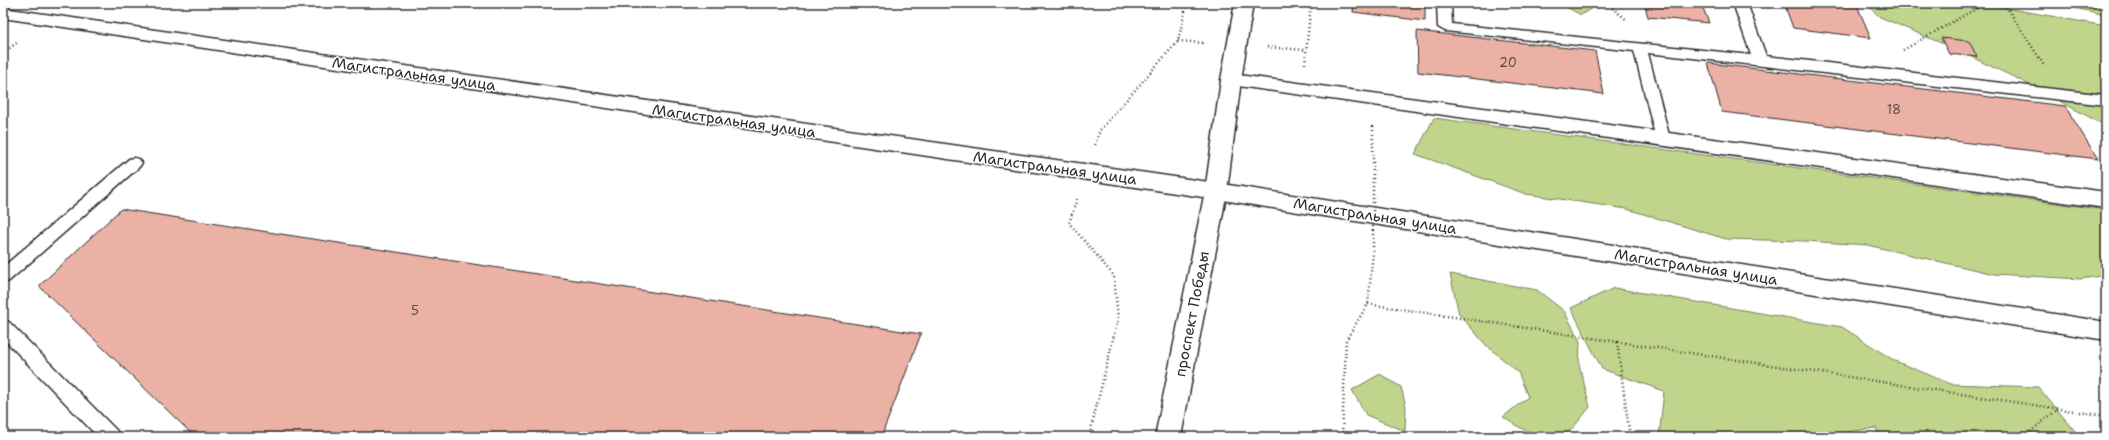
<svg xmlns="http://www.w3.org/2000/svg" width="2109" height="440" font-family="'Shantell Sans',sans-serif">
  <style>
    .green { fill: #c0d58b; stroke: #76805b }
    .building { fill: #ebb1a4; stroke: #2b2b2b }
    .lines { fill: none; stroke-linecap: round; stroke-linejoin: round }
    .service-casing { stroke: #2b2b2b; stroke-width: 3 }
    .minor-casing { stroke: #2b2b2b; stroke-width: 3 }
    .tertiary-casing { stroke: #2b2b2b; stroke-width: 3 }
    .secondary-casing { stroke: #2b2b2b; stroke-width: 3 }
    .path { stroke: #2b2b2b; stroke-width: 2.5; stroke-dasharray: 1 3; stroke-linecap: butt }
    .service { fill: #fff; fill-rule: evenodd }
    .minor { fill: #fff; fill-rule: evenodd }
    .tertiary { fill: #fff; fill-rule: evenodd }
    .secondary { fill: #fff; fill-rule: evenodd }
    .path-bridge { stroke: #2b2b2b; stroke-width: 2.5; stroke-dasharray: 1 3; stroke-linecap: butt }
    .labels { text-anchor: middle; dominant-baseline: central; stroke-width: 3; stroke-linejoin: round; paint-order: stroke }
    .number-label { font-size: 13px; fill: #5b4c49 }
    .street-label { font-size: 15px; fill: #2b2b2b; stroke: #fff }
  </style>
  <rect width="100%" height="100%" fill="#fff"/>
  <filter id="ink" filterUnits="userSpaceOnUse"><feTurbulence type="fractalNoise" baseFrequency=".025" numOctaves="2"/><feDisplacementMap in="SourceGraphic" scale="8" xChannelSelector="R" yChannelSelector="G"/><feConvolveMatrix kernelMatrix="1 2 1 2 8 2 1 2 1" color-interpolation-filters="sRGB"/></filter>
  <g filter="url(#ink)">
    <g class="green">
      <path d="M1559 3H1597L1598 4 1581 15Z"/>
      <path d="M1978 3 2106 26V126L2020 80 1948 46 1880 17 1866 4Z"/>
      <path d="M2052 3H2106V15Z"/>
      <path d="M1434 118 2106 210V275L2081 279 1994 274 1867 245 1805 241 1726 239 1627 209 1526 194 1415 154Z"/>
      <path d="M1450 274 1537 290 1564 311 1580 341 1579 364 1590 407C1583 415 1574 429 1565 434 1540 440 1522 430 1503 417L1528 397 1518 372 1486 345 1459 314Z"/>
      <path d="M1614 288 1842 327 1895 361 1951 384 2038 387 2080 437H1880L1876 428 1808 437H1659L1664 391 1602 369 1571 308Z"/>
      <path d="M1380 374 1401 387 1406 407 1405 431 1366 415 1352 390Z"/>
    </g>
    <g class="building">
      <path d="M1354 3H1425V21L1353 12Z"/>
      <path d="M1644 3H1701L1709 23 1648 17Z"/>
      <path d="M1784 3H1856L1871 38 1793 28Z"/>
      <path d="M1417 31 1595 51 1604 94 1418 72Z"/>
      <path d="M1941 38 1969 41 1977 57 1949 54Z"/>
      <path d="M1708 63 2065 106 2098 159 1722 112Z"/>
      <path d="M121 209 921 334 881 437H195L39 286Z"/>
    </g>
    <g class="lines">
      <defs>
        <g id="service">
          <path d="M1437 3H1451L1452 24 1751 55 1733 3H1747L1766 56 2106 95V105L1648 53 1670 139 1668 143H1658L1656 139 1634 51 1445 31 1438 27Z"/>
          <path d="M134 158 139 159 142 163 139 167 9 281 3 283V267L129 159Z"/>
          <path d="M3 320 9 322 117 431 119 437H98L3 338Z"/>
        </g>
        <path id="minor" d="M1231 74 2106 192V208L1224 84 1221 80 1224 76Z"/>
        <path id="tertiary" d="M1235 3H1253L1241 80 1227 191 1181 437H1155L1205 191 1221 80Z"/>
        <path id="secondary" d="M3 8 1216 183 2106 322V340L1216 199 3 18Z"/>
      </defs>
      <use href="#service" class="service-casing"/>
      <use href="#minor" class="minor-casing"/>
      <use href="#tertiary" class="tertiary-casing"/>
      <use href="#secondary" class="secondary-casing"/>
      <g class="path">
        <path d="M1606 3 1627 20"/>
        <path d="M2004 3 2045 67"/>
        <path d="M1178 41 1206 43"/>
        <path d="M1267 47 1306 50"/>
        <path d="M1903 50 1986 3"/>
        <path d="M3 53 18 42"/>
        <path d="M1305 64 1311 3"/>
        <path d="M1373 126V154"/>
        <path d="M1095 145 1100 130 1178 41 1187 3"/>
        <path d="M1077 199 1069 223 1114 276 1118 319 1089 437"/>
        <path d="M1368 304 2106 416"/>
        <path d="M1617 342 1630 437"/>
        <path d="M1342 432 1370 437"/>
        <path d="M1342 437 1346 340 1368 304 1373 253"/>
        <path d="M2024 437 2058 409"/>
      </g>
      <use href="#service" class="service"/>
      <use href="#minor" class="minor"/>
      <use href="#tertiary" class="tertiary"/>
      <use href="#secondary" class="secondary"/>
      <path class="path-bridge" d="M1373 154V253"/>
    </g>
  </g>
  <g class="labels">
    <g class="number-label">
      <text x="1508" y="62">20</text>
      <text x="1894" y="109">18</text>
      <text x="415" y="310">5</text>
    </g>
    <g class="street-label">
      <text transform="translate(414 74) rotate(8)">Магистральная улица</text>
      <text transform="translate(734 121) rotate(8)">Магистральная улица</text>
      <text transform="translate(1055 168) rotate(8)">Магистральная улица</text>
      <text transform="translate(1375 216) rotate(9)">Магистральная улица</text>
      <text transform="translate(1696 267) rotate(9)">Магистральная улица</text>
      <text transform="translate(1192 314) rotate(-79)">проспект Победы</text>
    </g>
  </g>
  <rect width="2109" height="440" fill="none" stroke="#fff" stroke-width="16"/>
  <rect x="8" y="8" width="2093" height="424" fill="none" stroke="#2b2b2b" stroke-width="1.5" filter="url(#ink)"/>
</svg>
